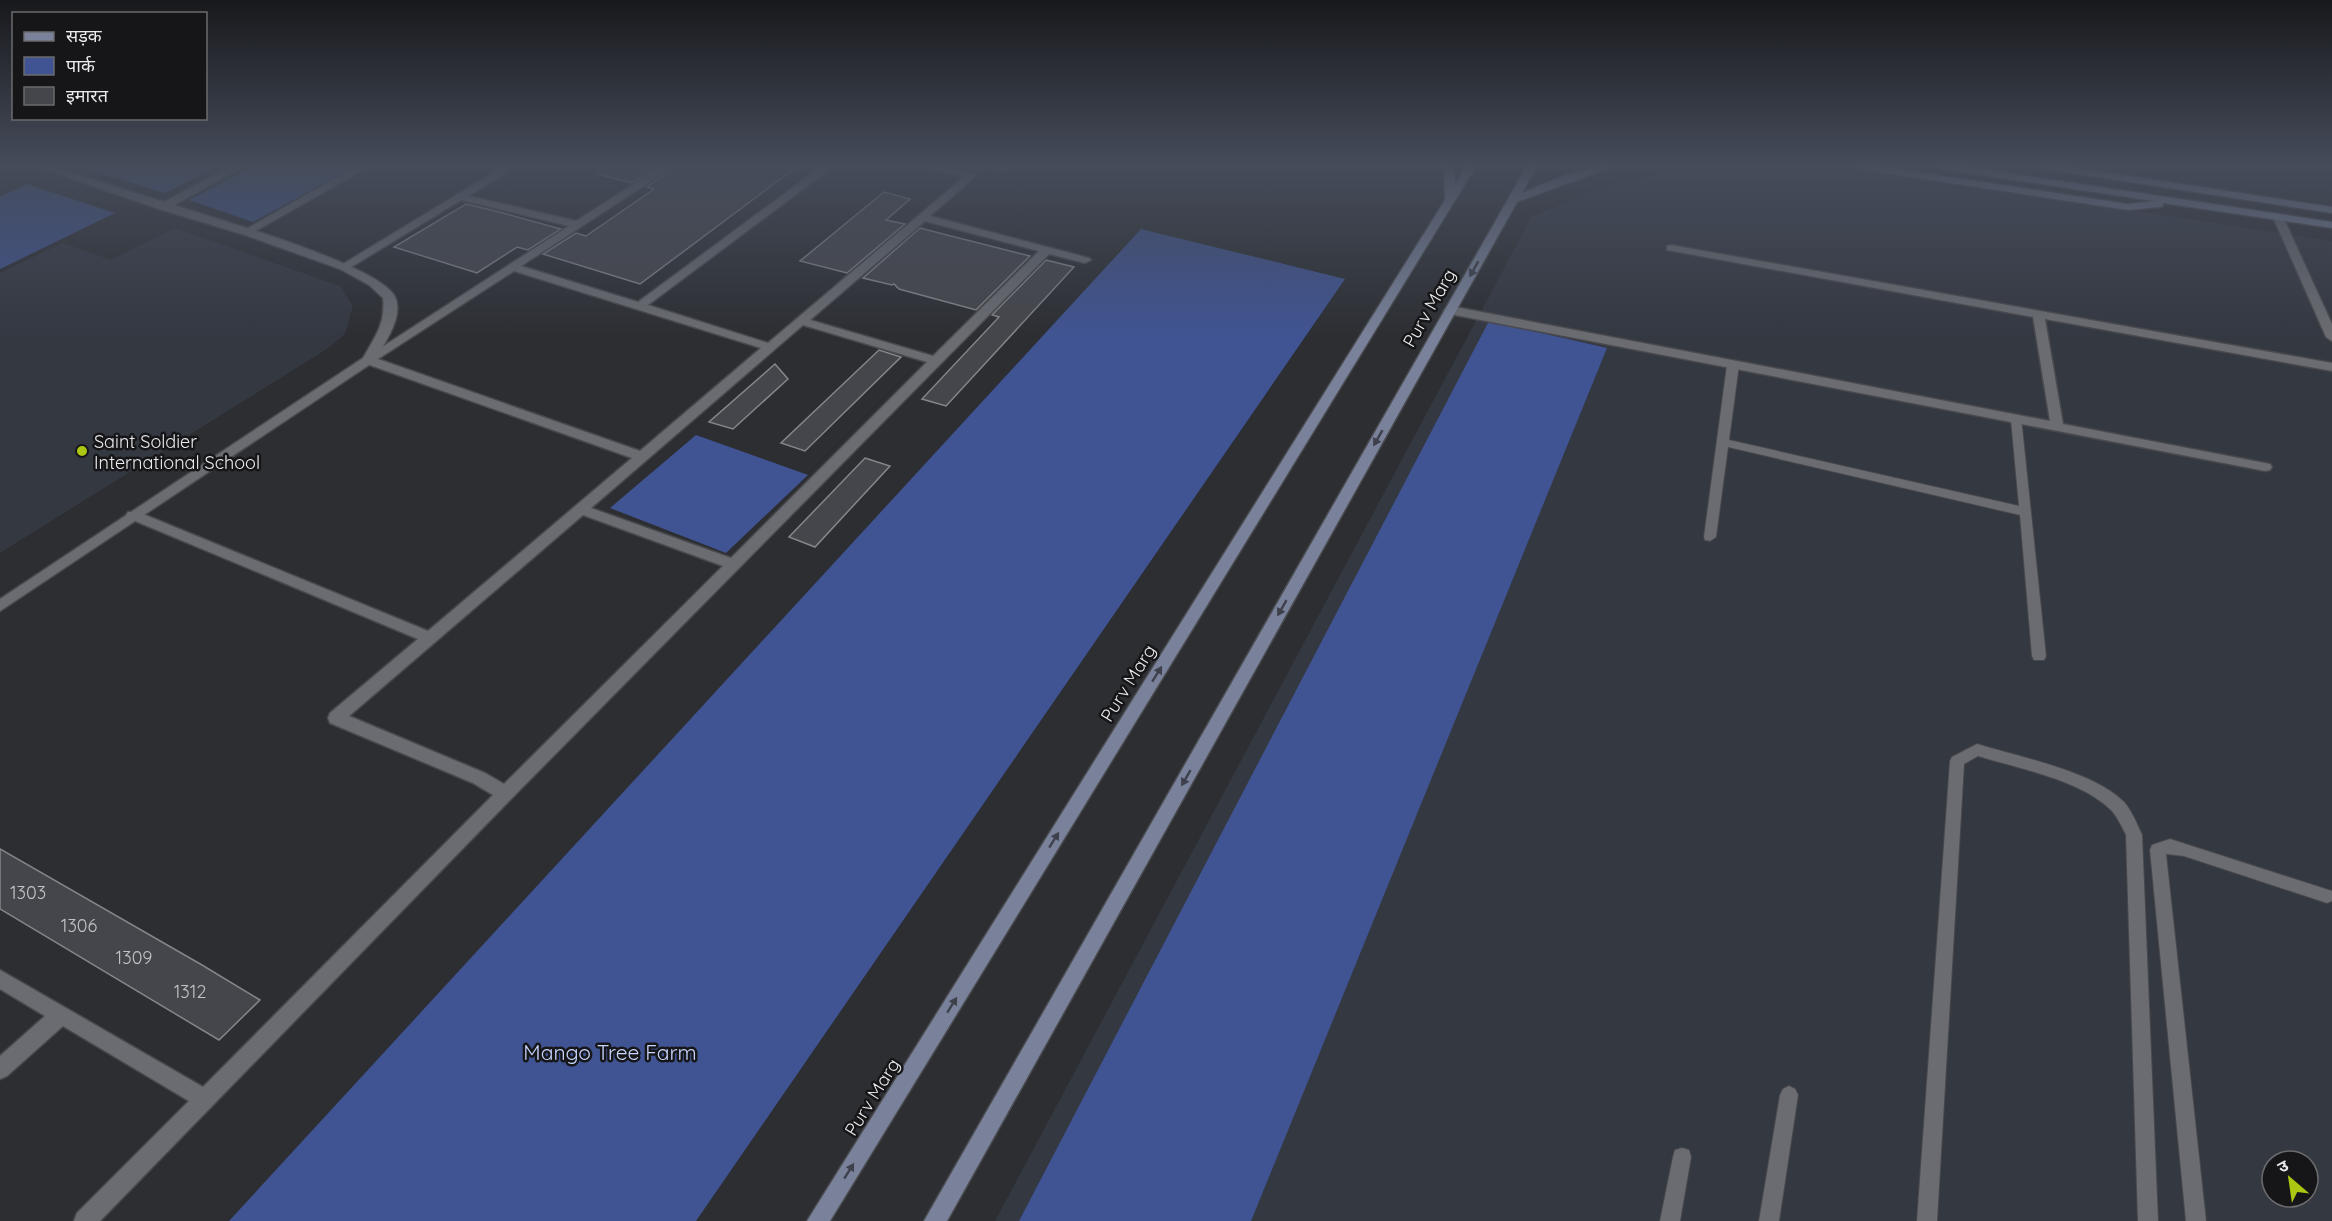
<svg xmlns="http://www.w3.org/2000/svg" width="2332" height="1221" font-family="Quicksand,'Noto Sans Devanagari',sans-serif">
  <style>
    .built { fill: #343841; fill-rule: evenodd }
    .green { fill: #405493 }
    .building { fill: #45464b; stroke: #84868a; stroke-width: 1.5 }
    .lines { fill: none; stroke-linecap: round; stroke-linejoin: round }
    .service-casing { stroke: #48494d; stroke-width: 2 }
    .minor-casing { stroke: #48494d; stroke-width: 3 }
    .tertiary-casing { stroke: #48494d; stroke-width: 3 }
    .secondary-casing { stroke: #48494d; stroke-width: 3 }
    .service { fill: #6a6c71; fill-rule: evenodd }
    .minor { fill: #6a6c71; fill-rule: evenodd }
    .tertiary { fill: #6a6c71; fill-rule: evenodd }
    .secondary { fill: #79829a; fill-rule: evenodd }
    .oneway { fill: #3e414c }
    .poi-dot { fill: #acc611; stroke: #161618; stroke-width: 2 }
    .labels { text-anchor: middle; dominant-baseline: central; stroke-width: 5; stroke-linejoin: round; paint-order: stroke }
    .street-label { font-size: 18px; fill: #eaebee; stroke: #161618 }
    .poi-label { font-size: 18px; fill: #eaebee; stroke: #161618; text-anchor: start }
    .near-number-label { font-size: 18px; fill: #c1c2c5 }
    .near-park-label { font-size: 21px; fill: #c5d5fd; stroke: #161618 }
  </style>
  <rect width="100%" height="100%" fill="#2c2e32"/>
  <g class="built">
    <path d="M1696 166H1843L2332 241V1221H995L1532 216 1620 182ZM2272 1161H2308V1197H2272Z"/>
    <path d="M174 228 340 286 353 306 345 334 327 349 0 553V273L63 243 111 260Z"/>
  </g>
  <g class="green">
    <path d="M90 166H218L165 193 85 168Z"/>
    <path d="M254 166H355L253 222 189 200Z"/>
    <path d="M27 184 115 213 0 269V197Z"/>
    <path d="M1141 229 1345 279 696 1221H229Z"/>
    <path d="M1489 321 1607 348 1251 1221H1019Z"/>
    <path d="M696 435 808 475 726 553 610 508Z"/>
  </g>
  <g class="building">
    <path d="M598 166H658L632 183 597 174Z"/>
    <path d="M676 166H798L640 284 543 254 576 233 586 236 654 189 647 187Z"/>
    <path d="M884 192 910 199 886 220 905 224 847 273 800 261Z"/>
    <path d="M466 204 499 212 561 229 528 250 517 247 477 273 394 247Z"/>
    <path d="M920 228 947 235 1030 256 976 310 899 289 894 284 892 285 863 278Z"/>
    <path d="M1046 260 1074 267 946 406 922 399 999 317 992 315Z"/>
    <path d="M879 350 901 357 805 451 781 443Z"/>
    <path d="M775 364 788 379 733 429 709 422Z"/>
    <path d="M865 458 890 466 815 547 789 537Z"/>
    <path d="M0 849 202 965 260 1000 219 1040 0 909Z"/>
  </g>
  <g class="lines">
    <defs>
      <g id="service">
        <path d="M985 166H1012L1002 172Z"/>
        <path d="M1733 362 1739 365 1729 440 2019 506 2011 420 2017 416 2021 417 2046 656 2044 660H2034L2032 656 2020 515 1728 447 1716 537 1710 541 1705 540 1704 537 1727 365Z"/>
        <path d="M1977 744C2019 757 2093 771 2124 802 2132 811 2137 824 2142 835L2158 1221H2138L2126 835C2122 827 2118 818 2112 811 2081 780 2020 769 1978 756L1964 764 1937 1221H1917L1950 761 1952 757Z"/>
        <path d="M2170 839 2332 891V901L2327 903 2184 856 2166 854 2206 1221H2186L2150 850 2152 845Z"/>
        <path d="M1789 1086 1795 1089 1798 1095 1779 1221H1759L1780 1095 1783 1089Z"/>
        <path d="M1682 1148 1689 1150 1691 1157 1680 1221H1660L1673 1157 1675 1150Z"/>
      </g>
      <g id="minor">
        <path d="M357 166H370L250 234H242L241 232Z"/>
        <path d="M504 166H516L469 196 576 221 662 166H674L521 266 638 302 822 166H834L648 305 768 343 964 177 920 166H941L977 175 930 216 1089 258 1091 260 1085 263 1049 254 511 799 100 1221H74L77 1213 189 1101 63 1026 7 1076 0 1079V1056L45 1016 0 989V970L203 1087 493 795 473 783 330 723 328 718 330 713 418 639 128 518 126 515 128 512H138L428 631 632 458 364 363 362 360 569 226 461 200 348 269H340L338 267ZM925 221 1039 251 933 356 810 320ZM514 271 761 348 640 451 378 359ZM803 325 927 362 731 558 591 508ZM583 515 723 566 504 784 485 773 349 716Z"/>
        <path d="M2278 214 2283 217 2332 324V341L2326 337 2273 217Z"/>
        <path d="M1671 245 2332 363V371L2045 319 2063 424 2270 464 2272 467 2270 470 2265 471 1450 314 1444 310 1450 306 2050 421 2033 317 1667 250V246Z"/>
      </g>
      <path id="tertiary" d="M35 166H50L164 202 231 166H244L174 205C216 219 373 263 394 295 406 315 383 347 372 363L0 611V599L363 358C375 337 386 323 383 298L369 285 340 269 242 234 159 209Z"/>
      <g id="secondary">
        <path d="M1441 166H1451L1454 171 1455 184 1466 166H1476L830 1221H807L1445 200 1444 171Z"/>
        <path d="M1527 166H1537L1522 193C1552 181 1582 166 1615 166L1517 202 947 1221H924Z"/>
        <path d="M1853 166H1878L2128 204 2154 201 1941 169 1936 166H1961L2332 222V228L2163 203V206L2159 207 2128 210 1858 169Z"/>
        <path d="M2039 166H2064L2332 207V213L2044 169Z"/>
      </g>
    </defs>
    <use href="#service" class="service-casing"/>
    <use href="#minor" class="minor-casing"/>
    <use href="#tertiary" class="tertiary-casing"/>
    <use href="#secondary" class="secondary-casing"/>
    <use href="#service" class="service"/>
    <use href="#minor" class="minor"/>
    <use href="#tertiary" class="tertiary"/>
    <use href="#secondary" class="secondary"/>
  </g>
  <defs><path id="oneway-solid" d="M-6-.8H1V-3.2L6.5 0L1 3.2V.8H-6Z" transform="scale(1.5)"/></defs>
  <g class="oneway">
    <use href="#oneway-solid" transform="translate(1474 269) rotate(119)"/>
    <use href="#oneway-solid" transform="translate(1378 438) rotate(120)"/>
    <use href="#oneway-solid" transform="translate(1282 608) rotate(120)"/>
    <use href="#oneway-solid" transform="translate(1157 674) rotate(-58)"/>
    <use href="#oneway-solid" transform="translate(1186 778) rotate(120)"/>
    <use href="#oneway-solid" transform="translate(1054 840) rotate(-58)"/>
    <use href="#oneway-solid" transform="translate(952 1005) rotate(-58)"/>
    <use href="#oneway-solid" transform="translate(849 1171) rotate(-58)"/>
  </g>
  <linearGradient id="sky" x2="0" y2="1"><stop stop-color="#18191c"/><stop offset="0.49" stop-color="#454c5a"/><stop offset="1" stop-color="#454c5a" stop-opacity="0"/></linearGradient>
  <rect width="2332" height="337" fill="url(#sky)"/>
  <circle class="poi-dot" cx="82" cy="451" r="6"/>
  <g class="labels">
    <g class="street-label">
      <text transform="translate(1429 308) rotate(-60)">Purv Marg</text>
      <text transform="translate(1128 683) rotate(-58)">Purv Marg</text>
      <text transform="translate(872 1097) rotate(-58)">Purv Marg</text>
    </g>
    <g class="poi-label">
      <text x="94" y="441">Saint Soldier<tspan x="94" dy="21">International School</tspan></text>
    </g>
    <g class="near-number-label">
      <text x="28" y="892">1303</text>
      <text x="79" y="925">1306</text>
      <text x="134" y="957">1309</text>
      <text x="190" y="991">1312</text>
    </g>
    <g class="near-park-label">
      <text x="610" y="1052">Mango Tree Farm</text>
    </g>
  </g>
  <rect x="12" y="12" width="195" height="108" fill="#161618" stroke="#6b6b6e" stroke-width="1.5"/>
  <rect x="24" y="32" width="30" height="9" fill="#79829a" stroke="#6b6b6e" stroke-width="1.5"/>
  <text x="66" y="42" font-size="18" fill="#eaebee">सड़क</text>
  <rect x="24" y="57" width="30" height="18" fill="#405493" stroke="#6b6b6e" stroke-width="1.5"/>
  <text x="66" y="72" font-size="18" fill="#eaebee">पार्क</text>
  <rect x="24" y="87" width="30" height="18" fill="#45464b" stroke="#6b6b6e" stroke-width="1.5"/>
  <text x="66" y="102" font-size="18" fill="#eaebee">इमारत</text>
  <g transform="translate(2290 1179) rotate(331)"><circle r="28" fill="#161618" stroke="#6b6b6e" stroke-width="1.5"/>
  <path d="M0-4.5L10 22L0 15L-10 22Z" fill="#acc611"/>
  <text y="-9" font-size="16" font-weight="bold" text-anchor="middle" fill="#eaebee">उ</text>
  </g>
</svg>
